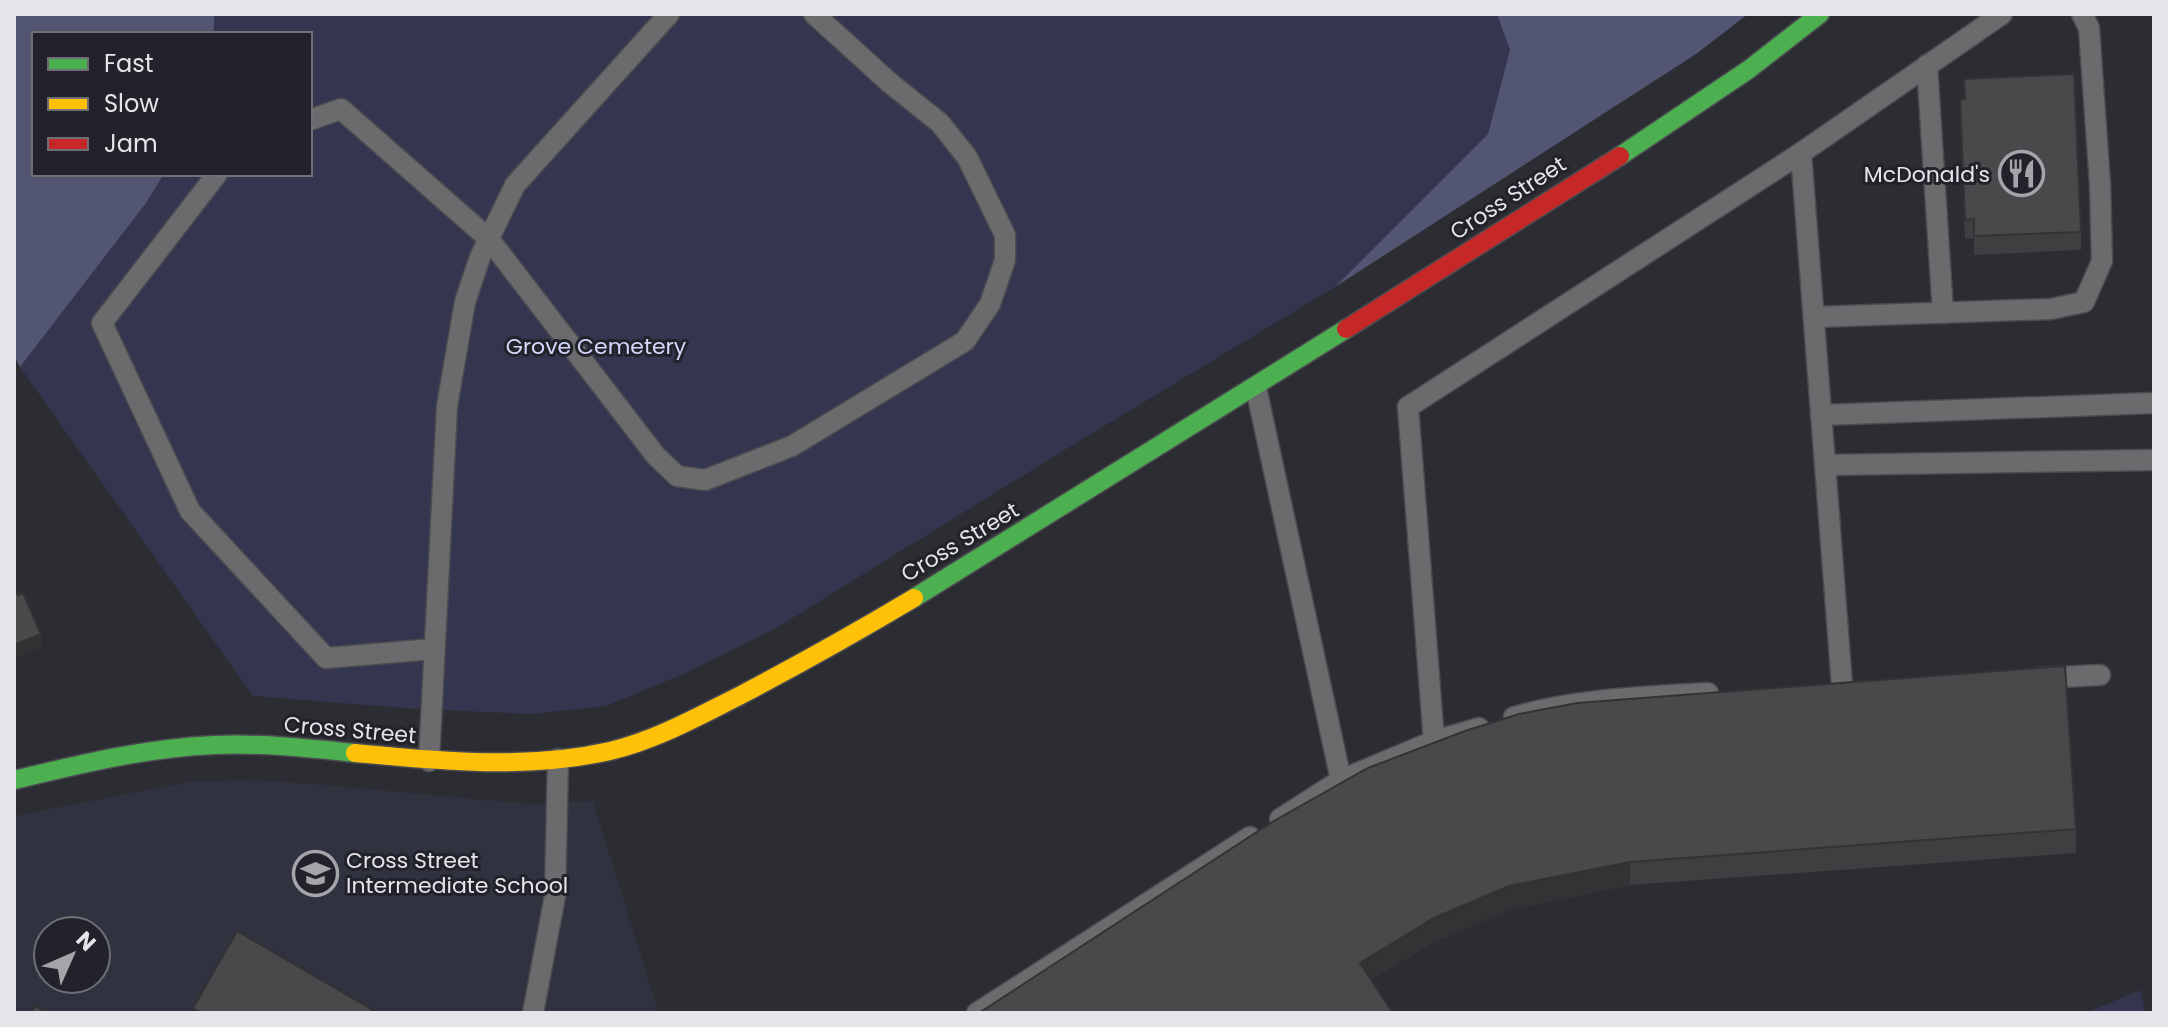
<svg xmlns="http://www.w3.org/2000/svg" width="2168" height="1027" font-family="Poppins,sans-serif">
  <style>
    .built { fill: #30323f; fill-rule: evenodd }
    .green { fill: #34364f }
    .forest { fill: #535673 }
    .lines { fill: none; stroke-linecap: round; stroke-linejoin: round }
    .lane-casing { stroke: #4b4b50; stroke-width: 23 }
    .fast-casing { stroke: #4b4b50; stroke-width: 21 }
    .slow-casing { stroke: #4b4b50; stroke-width: 21 }
    .jam-casing { stroke: #4b4b50; stroke-width: 21 }
    .lane { stroke: #6b6b6e; stroke-width: 20 }
    .fast { stroke: #4caf50; stroke-width: 18 }
    .slow { stroke: #ffc107; stroke-width: 18 }
    .jam { stroke: #c62828; stroke-width: 18 }
    .wall { fill: #3f3e40 }
    .shaded-wall { fill: #333234 }
    .building { fill: #49484a; stroke: #333234; stroke-width: 2 }
    .labels { text-anchor: middle; dominant-baseline: central; stroke-width: 6; stroke-linejoin: round; paint-order: stroke }
    .poi-label { font-size: 22px; fill: #e4e4ea; stroke: #21222a; text-anchor: end }
    .street-label { font-size: 22px; fill: #e4e4ea; stroke: #21222a }
    .park-label { font-size: 22px; fill: #d2d7fb; stroke: #21222a }
  </style>
  <rect width="100%" height="100%" fill="#2c2d32"/>
  <path class="built" d="M245 780 315 784 530 804 593 801 659 1013H14V816L188 782ZM48 931H96V979H48Z"/>
  <g class="green">
    <path d="M214 14H1497L1510 50 1488 134 1335 287 1066 449 773 630 688 672 606 706 532 714 417 709 253 696 20 367 146 203 164 174H310V34H214Z"/>
    <path d="M2140 990 2146 1013H2086Z"/>
  </g>
  <g class="forest">
    <path d="M14 14H214V34H34V174H164L146 203 20 367 14 356Z"/>
    <path d="M1497 14H1748L1696 54 1335 287 1488 134 1510 50Z"/>
  </g>
  <g class="lines">
    <defs>
      <g id="lane">
        <path d="M1927 65 1943 313"/>
        <path d="M310 120 341 109 489 239 656 456 677 476 705 480 792 446 965 341 990 304 1005 260V235L967 157 940 123 890 83 814 14"/>
        <path d="M1801 153 1842 685"/>
        <path d="M217 174 102 323 190 511 326 658 434 649"/>
        <path d="M1814 317 2051 309 2084 302 2102 261 2100 184 2089 28 2082 14"/>
        <path d="M1256 388 1341 780"/>
        <path d="M1821 415 2154 403"/>
        <path d="M1825 465 2154 460"/>
        <path d="M2039 678 2100 675"/>
        <path d="M1514 717C1576 699 1643 697 1708 693"/>
        <path d="M1434 741 1408 407 1801 153 2002 14"/>
        <path d="M429 761 447 406 465 302 480 257 515 185 669 14"/>
        <path d="M1280 819 1341 780 1434 741 1479 728"/>
        <path d="M533 1013 555 896 558 759"/>
        <path d="M977 1013 1250 837"/>
      </g>
      <g id="fast">
        <path d="M1620 156 1748 70 1820 14"/>
        <path d="M914 598 1346 329"/>
        <path d="M14 780C80 764 146 748 214 745 261 743 308 748 355 753"/>
      </g>
      <path id="slow" d="M355 753C439 761 526 770 610 751 656 740 697 717 739 696 798 665 857 632 914 598"/>
      <path id="jam" d="M1346 329 1620 156"/>
    </defs>
    <use href="#lane" class="lane-casing"/>
    <use href="#fast" class="fast-casing"/>
    <use href="#slow" class="slow-casing"/>
    <use href="#jam" class="jam-casing"/>
    <use href="#lane" class="lane"/>
    <use href="#fast" class="fast"/>
    <use href="#slow" class="slow"/>
    <use href="#jam" class="jam"/>
  </g>
  <g class="wall">
    <path d="M1964 79 2081 232V250L1974 255V238L1965 239 1960 118V99H1964Z"/>
    <path d="M1272 822 2076 829V853L1630 885 1509 910 1434 942 1371 980 979 1013Z"/>
  </g>
  <g class="shaded-wall">
    <path d="M41 634V647L14 659V645Z"/>
    <path d="M1630 862V885L1509 910 1434 942 1360 987V963L1434 918 1509 886Z"/>
  </g>
  <g class="building">
    <path d="M2074 74 2081 232 1974 236V219L1965 220 1960 99H1965L1964 79Z"/>
    <path d="M14 586 18 595 23 593 41 634 14 645Z"/>
    <path d="M2065 666 2076 829 1630 862 1509 886 1434 918 1360 963 1393 1013H979L1272 822 1368 768 1465 731 1519 714 1577 703Z"/>
    <path d="M237 931 378 1013H201L193 1008Z"/>
    <path d="M35 1006 47 1013H31Z"/>
  </g>
  <defs>
    <symbol id="restaurant-ring" viewBox="-11 -11 22 22"><circle r="9.5" fill="#21222a" stroke="#a4a4aa" stroke-width="1.5"/><path d="M-5-6h1v4h1v-4h1v4h1v-4h1v5L-1.5 .5V6h-2V.5L-5-1ZM5-6V6H3V1.5H1.5Q1.5-4 5-6Z" fill="#a4a4aa"/></symbol>
    <symbol id="school-ring" viewBox="-11 -11 22 22"><circle r="9.5" fill="#21222a" stroke="#a4a4aa" stroke-width="1.5"/><path d="M0-5L7-2L0 1L-7-2ZM-4 1L0 2.5L4 1V4Q0 6-4 4Z" fill="#a4a4aa"/></symbol>
  </defs>
  <g fill-rule="evenodd">
    <use href="#restaurant-ring" x="1996" y="148" width="51" height="51"/>
    <use href="#school-ring" x="290" y="848" width="51" height="51"/>
  </g>
  <g class="labels">
    <g class="poi-label">
      <text x="1990" y="174">McDonald's</text>
      <text x="346" y="860" text-anchor="start">Cross Street<tspan x="346" dy="25">Intermediate School</tspan></text>
    </g>
    <g class="street-label">
      <text transform="translate(1508 198) rotate(-33)">Cross Street</text>
      <text transform="translate(960 542) rotate(-31)">Cross Street</text>
      <text transform="translate(350 730) rotate(5)">Cross Street</text>
    </g>
    <g class="park-label">
      <text x="596" y="346">Grove Cemetery</text>
    </g>
  </g>
  <rect width="2168" height="1027" fill="none" stroke="#e4e4ea" stroke-width="32"/>
  <rect x="32" y="32" width="280" height="144" fill="#21222a" stroke="#6f7077" stroke-width="2"/>
  <rect x="48" y="58" width="40" height="12" fill="#4caf50" stroke="#6f7077" stroke-width="2"/>
  <text x="104" y="72" font-size="24" fill="#e4e4ea">Fast</text>
  <rect x="48" y="98" width="40" height="12" fill="#ffc107" stroke="#6f7077" stroke-width="2"/>
  <text x="104" y="112" font-size="24" fill="#e4e4ea">Slow</text>
  <rect x="48" y="138" width="40" height="12" fill="#c62828" stroke="#6f7077" stroke-width="2"/>
  <text x="104" y="152" font-size="24" fill="#e4e4ea">Jam</text>
  <g transform="translate(72 955) rotate(45)"><circle r="38" fill="#21222a" stroke="#6f7077" stroke-width="2"/>
  <path d="M0-6L14 30L0 20L-14 30Z" fill="#a4a4aa"/>
  <text y="-12" font-size="22" font-weight="bold" text-anchor="middle" fill="#e4e4ea">N</text>
  </g>
</svg>
